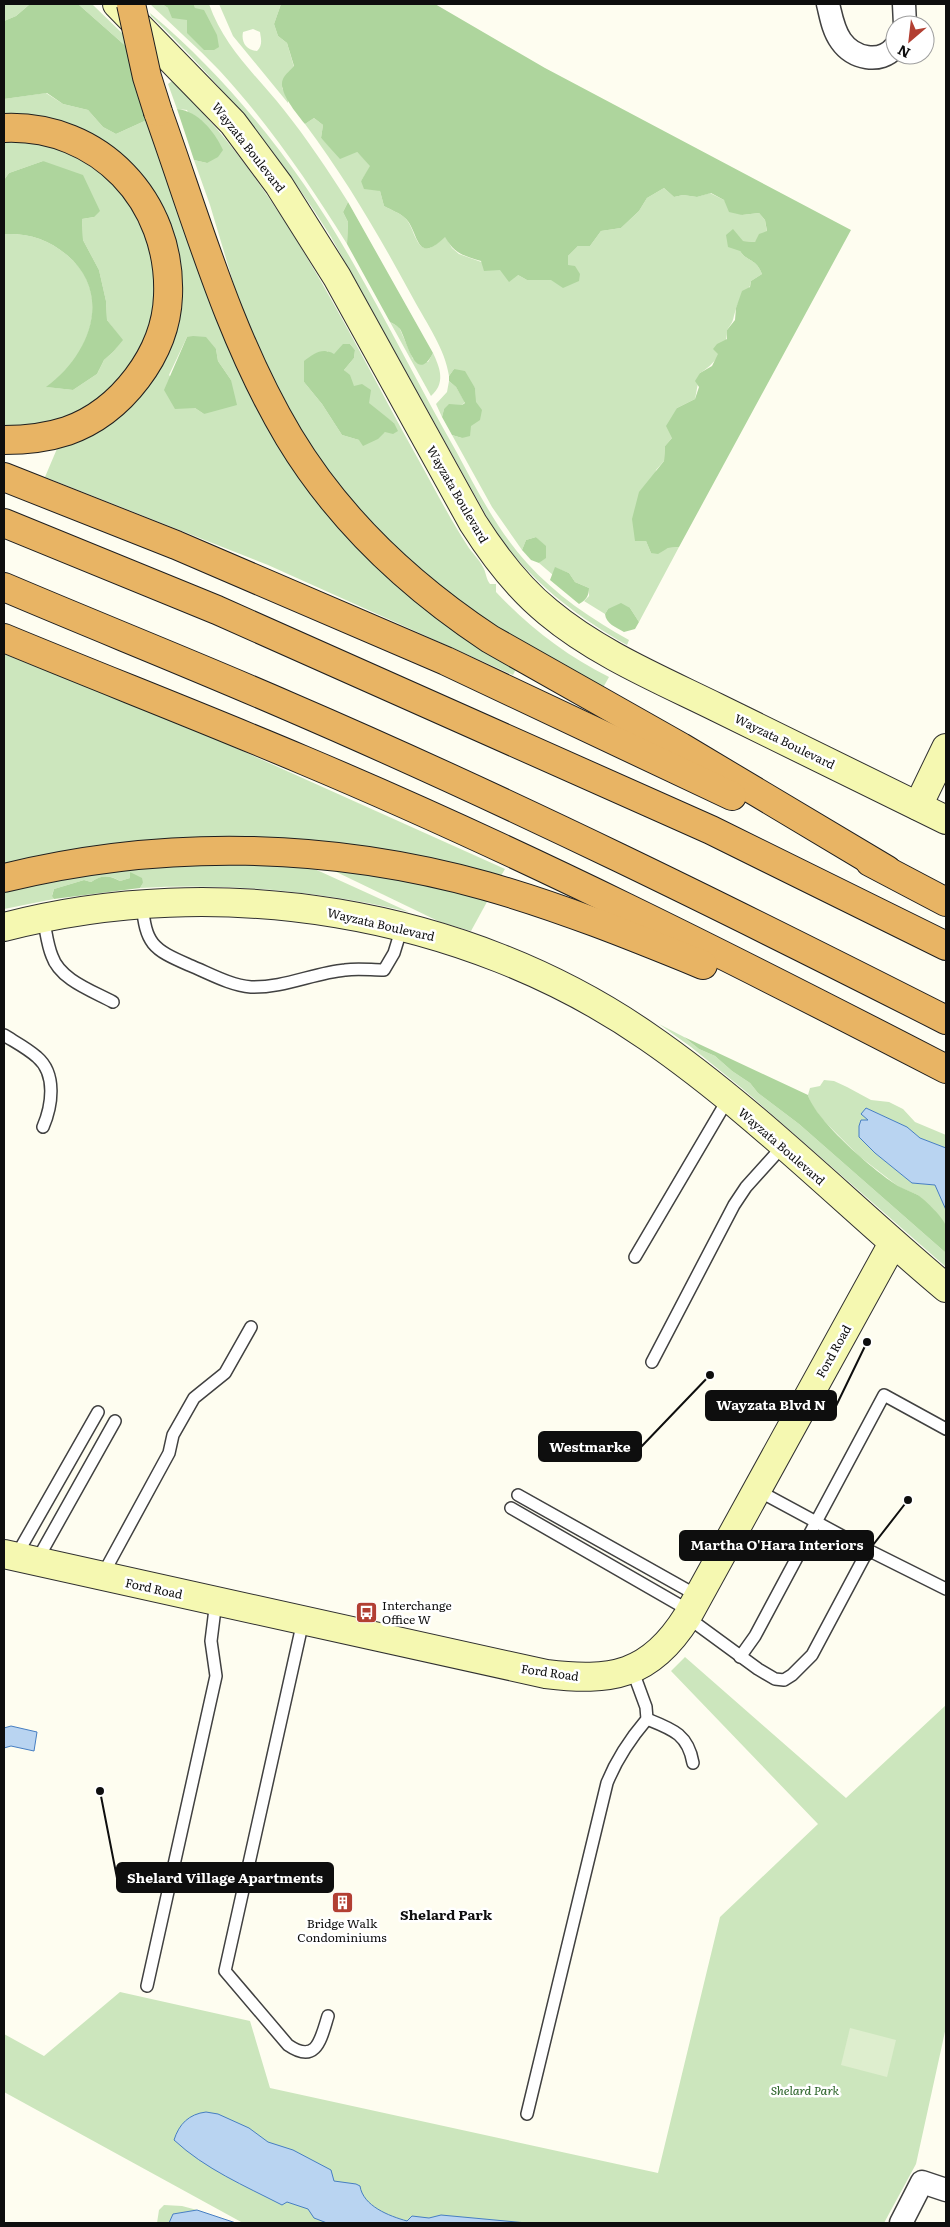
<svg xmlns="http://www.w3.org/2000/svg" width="950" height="2227" font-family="Literata,serif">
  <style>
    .green { fill: #cce6bd; fill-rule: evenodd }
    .forest { fill: #aed59d }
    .pitch { fill: #deeece }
    .water { fill: #b9d4f1; stroke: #467ec2 }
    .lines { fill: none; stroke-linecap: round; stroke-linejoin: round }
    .lane-casing { stroke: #414141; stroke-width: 14 }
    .street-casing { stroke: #414141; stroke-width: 25 }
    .secondary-casing { stroke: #303030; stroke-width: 30 }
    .highway-casing { stroke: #1f1f1f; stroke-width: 30 }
    .lane { stroke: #fff; stroke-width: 11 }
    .street { stroke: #fff; stroke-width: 22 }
    .secondary { stroke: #f5f8b1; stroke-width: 28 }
    .highway { stroke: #e8b464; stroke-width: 28 }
    .highway-bridge-casing { stroke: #1f1f1f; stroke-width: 30; stroke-linecap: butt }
    .highway-bridge { stroke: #e8b464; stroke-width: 28 }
    .labels { text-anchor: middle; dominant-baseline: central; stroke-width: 5; stroke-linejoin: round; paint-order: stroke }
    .street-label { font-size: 12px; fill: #0e0e0e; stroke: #fff }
    .poi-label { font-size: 12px; fill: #0e0e0e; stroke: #fff; text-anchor: start }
    .park-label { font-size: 12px; font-style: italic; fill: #276024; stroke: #fff }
    .neighbourhood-label { font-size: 14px; font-weight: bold; fill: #0e0e0e; stroke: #fff }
    .leader { fill: none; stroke: #0e0e0e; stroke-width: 2 }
    .callout-dot { fill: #0e0e0e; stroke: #fff; stroke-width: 2 }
    .callout { fill: #0e0e0e; stroke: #0e0e0e; stroke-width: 2 }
    .callout-label { font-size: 14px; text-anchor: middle; font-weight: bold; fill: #fff }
  </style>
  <rect width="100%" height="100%" fill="#fefdf0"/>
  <g class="green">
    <path d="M4 4H30L16 16 4 21Z"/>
    <path d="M78 4H92L126 37 129 49Z"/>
    <path d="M150 4H162L168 8H195L194 4H209C224 47 256 75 284 110 307 139 328 170 348 202L343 212 348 222 347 244C309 183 268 123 219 70 197 47 173 26 150 4Z"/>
    <path d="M219 4H281L274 24 278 36 287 43 294 67 282 88 288 99V103L233 36ZM253 29 260 32C261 39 263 45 257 51 246 50 241 42 243 32Z"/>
    <path d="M150 13C232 82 299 168 352 261 388 323 420 388 456 451 477 490 497 530 527 563 556 595 591 619 629 640L627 645C573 614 533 583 496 533L331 237C280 155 220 83 151 16Z"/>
    <path d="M172 81C281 186 344 326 417 457 433 486 449 517 467 545 472 553 479 559 483 567 486 572 486 579 490 584H496V592C529 627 565 655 609 677L600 693 513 645 372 533 289 418 242 312 210 205 194 160 207 163 187 110 177 109 168 84ZM350 344 355 350 354 358 344 370C350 375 350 380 354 387 364 402 380 413 394 423L385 432 359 440 342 435 322 404 304 382 327 351 333 355Z"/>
    <path d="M46 93 63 104 88 110 103 127 116 134 149 119 284 445 517 667 513 675 268 565 45 477 59 444 162 356 149 189 4 119V99ZM187 337 216 349 218 361 231 380 204 414 195 408 169 375Z"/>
    <path d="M314 118 323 125 321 138 329 146 357 152 371 166 361 181 380 191 384 206C391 210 400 213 405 218 417 229 416 268 445 236L452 248 459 254 518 275 527 280H551L568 265V256L578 246H590L601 231 621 228 639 211 647 198 664 188 674 197 683 195 697 197 710 193 724 200 742 215 759 213 765 220 767 232 755 242 743 241 740 251C747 262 756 258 762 274L751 281C750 293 738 298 736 309 732 321 735 319 727 330 728 347 714 365 700 373L695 399 677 408 672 438 665 446 664 461 656 470 646 541 651 553 668 548 679 547 639 622 630 608 608 609 605 614 584 601 589 596V588L575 582 569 573 556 568 553 575 539 563 546 557V547L536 537 526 540 522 550 492 507 452 435 462 438C473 423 476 407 475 388L454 369 449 376C445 349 427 324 414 300 381 239 347 180 305 124Z"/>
    <path d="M4 139 55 144 105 170 149 231 158 299 143 352 108 396 56 425 4 431V234C29 233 48 239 67 255 108 289 95 340 62 375 57 380 51 383 47 387L73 390 97 374 104 360 113 352 122 340 107 320 106 301 99 270 83 240 82 219 94 217 43 161 9 173 4 180Z"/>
    <path d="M390 322 399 327 413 359 428 362 433 353C440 368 446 383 431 396Z"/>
    <path d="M449 381 456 387 465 402 462 405 444 409 442 417 436 404 447 392Z"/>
    <path d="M4 654 209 736 505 869 498 881 382 854 4 868Z"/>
    <path d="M200 864 308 866 409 912C319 891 231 883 140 888L143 883 130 872V878L120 881C109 875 102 875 91 882L84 880 54 889 52 895 54 899 4 909V890L83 874Z"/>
    <path d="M326 867 391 876 488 900 471 931 440 922Z"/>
    <path d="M659 1024 684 1037 699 1049 715 1056 732 1071 750 1083 758 1093 799 1124 946 1253V1267L744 1090 691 1047Z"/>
    <path d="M824 1080 834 1081 847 1087 871 1100 889 1102 903 1109 915 1122 946 1135V1148L920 1138 907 1127 866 1108 875 1153 912 1183 935 1185 946 1210V1226L918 1195 899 1187 859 1156 823 1120 811 1104 808 1095 810 1088 820 1086Z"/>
    <path d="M685 1657 846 1798 946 1705V2027L916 2164 884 2223H243L4 2092V2034L44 2056 120 1992 250 2021 270 2088 658 2173 720 1917 818 1824 671 1671Z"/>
    <path d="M164 2205 182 2206 197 2210 173 2214 169 2223H157L159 2210Z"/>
  </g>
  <g class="forest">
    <path d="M30 4H78L129 49 149 119 116 134 103 127 88 110 63 104 47 93 4 99V21L16 16Z"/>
    <path d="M162 4H194L195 8 204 10 217 35 219 47 214 50H204L187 33V20L172 18 168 8Z"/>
    <path d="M281 4H435L545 68 851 230 679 547 668 548 658 554 651 553 646 541H635L632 519 639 492 664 461 665 446 672 438 666 426 677 408 695 399 699 387 695 381 700 373 712 366 718 354 713 349 717 344 727 339V330L735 320 736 308 742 291 750 287 751 281 762 274C756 258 747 262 740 251L728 247 726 235 733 229 743 241 755 242 759 234 767 231 765 220 759 213 742 215 729 212 724 200 711 193 697 197 683 195 674 197 664 188 647 198 639 211 621 228 601 231 590 246H578L568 256V265L575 266 580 274 579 281 563 288 551 280H527L518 275 509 282 500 270 484 271 481 261C462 255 455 254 445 237 415 267 419 230 405 218 400 213 391 210 384 206L380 191 364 189 361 181 370 166 357 152 340 159 321 138 323 125 314 118 305 124C298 115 277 91 283 79 285 74 291 70 294 66L287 43 278 36 274 24Z"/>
    <path d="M177 109C198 111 214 131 223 150L218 157 207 163 194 160Z"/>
    <path d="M43 161 83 175 100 211 94 217 82 219 83 240 99 270 106 301 107 320 123 340 113 352 104 360 97 374 73 390 46 387C89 356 114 295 67 255 48 239 29 233 4 234V180L9 173Z"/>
    <path d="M348 202 433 353C416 386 407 341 400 329 398 326 394 324 390 322L347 244 348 222 343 212Z"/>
    <path d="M193 336 206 337 216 349 218 361 231 380 237 405 204 414 195 408 175 409 164 390 187 337Z"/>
    <path d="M343 344H350L355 350 354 358 344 370 350 375 354 386 362 384 371 390 369 403 394 423 398 431 393 434 385 432 378 439 363 446 359 440 342 435 322 404 304 382V361C314 354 322 347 334 354Z"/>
    <path d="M454 369 465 371 475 388 476 402 482 410 480 420 471 426 470 436 462 438 452 435 442 417 444 409 449 404 462 405 465 403 456 387 449 381V376Z"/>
    <path d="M536 537 546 546V558L539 563 531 560 522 550 526 540Z"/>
    <path d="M555 567 569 573 575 582 589 588C589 596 586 600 579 604L550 580Z"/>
    <path d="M621 603 630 608 639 622 635 629 624 632C616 627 606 624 605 614L608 609Z"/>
    <path d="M130 872 142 878 143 883 140 888 54 899 52 896 54 889 84 880 91 882C102 875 108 875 120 881L130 878Z"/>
    <path d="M684 1037 808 1095C815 1120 877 1174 900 1187 906 1190 912 1192 918 1195 926 1201 943 1217 946 1226 949 1233 946 1246 946 1253L799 1124 758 1093 750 1083 732 1071 715 1056 699 1049Z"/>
  </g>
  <path class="pitch" d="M850 2028 896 2040 887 2077 841 2065Z"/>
  <g class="water">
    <path d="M866 1108 907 1127 920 1138 946 1148V1210L935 1185 912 1183 875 1153 859 1137V1126L861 1120H868L861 1114Z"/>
    <path d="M11 1726 37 1732 34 1751 11 1746 4 1748V1728Z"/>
    <path d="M206 2112 218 2114 249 2128 268 2142 293 2150 331 2170 334 2181 356 2184 360 2186C363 2206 389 2216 407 2221L412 2216 429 2218 441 2215 527 2223H327L314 2218 308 2209 287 2202 282 2205C245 2186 205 2169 174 2140 179 2124 189 2114 206 2112Z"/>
    <path d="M197 2210 236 2223H169L173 2214Z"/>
  </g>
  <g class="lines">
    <defs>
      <g id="lane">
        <path d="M142 904C146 944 152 949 189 965 209 973 229 985 251 987 283 988 314 973 345 970 358 968 371 970 384 970L394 953 402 927"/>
        <path d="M43 918C46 930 47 944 52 956 60 980 93 991 113 1002"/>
        <path d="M4 1035C15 1042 27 1048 37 1057 57 1074 52 1106 43 1127"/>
        <path d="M635 1257 728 1099"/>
        <path d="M652 1362 734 1205 746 1187 783 1146"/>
        <path d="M518 1495 698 1596"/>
        <path d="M511 1508 690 1611"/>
        <path d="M868 1550 946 1589"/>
        <path d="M16 1556 98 1412"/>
        <path d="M36 1562 115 1421"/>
        <path d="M102 1576 169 1453 173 1435 194 1398 225 1373 251 1327"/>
        <path d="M687 1617 758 1669 775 1679 784 1680 792 1675 812 1655 868 1550 757 1490"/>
        <path d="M303 1621 225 1971 288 2045C317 2065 321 2038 328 2016"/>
        <path d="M740 1657 755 1636 884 1395 946 1429"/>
        <path d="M647 1719C672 1729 688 1734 693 1763"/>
        <path d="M147 1986 216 1676 211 1641 216 1601"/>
        <path d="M527 2114 607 1783C617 1758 630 1739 647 1719L646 1707 632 1669"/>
      </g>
      <g id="street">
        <path d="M828 4C831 16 833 30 841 41 853 58 880 65 895 47"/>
        <path d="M904 4 905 25"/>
        <path d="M901 2223 922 2182 946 2190"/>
      </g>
      <g id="secondary">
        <path d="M117 4 233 123 279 185 337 277 473 523C494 556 517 587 548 612 597 653 659 679 716 707 792 745 869 782 946 820"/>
        <path d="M918 806 946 748"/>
        <path d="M4 927C218 871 465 910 648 1037 754 1110 847 1205 946 1288"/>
        <path d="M4 1554 546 1674C611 1682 650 1676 687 1617L893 1243"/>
      </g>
      <g id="highway">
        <path d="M158 112C197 221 229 337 289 437 339 520 410 586 490 639L681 747 887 870"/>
        <path d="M4 128C99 124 172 201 168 296 166 354 121 412 67 431 46 438 26 440 4 440"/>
        <path d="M4 477 176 545 446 661 732 796"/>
        <path d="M4 523 217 610 711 830 946 946"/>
        <path d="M4 587C98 627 194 665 288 706 511 802 729 910 946 1020"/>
        <path d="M4 638C103 679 204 718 303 760 522 852 735 960 946 1069"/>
        <path d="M870 862 946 902"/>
        <path d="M4 878C163 839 328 842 486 886 560 907 632 936 703 965"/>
      </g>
    </defs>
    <use href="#lane" class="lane-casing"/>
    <use href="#street" class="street-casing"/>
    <use href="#secondary" class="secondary-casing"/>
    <use href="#highway" class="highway-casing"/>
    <use href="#lane" class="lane"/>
    <use href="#street" class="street"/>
    <use href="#secondary" class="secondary"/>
    <use href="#highway" class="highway"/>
    <defs>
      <path id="highway-bridge" d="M131 4 147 77 158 112"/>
    </defs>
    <use href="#highway-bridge" class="highway-bridge-casing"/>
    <use href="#highway-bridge" class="highway-bridge"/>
  </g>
  <defs>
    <symbol id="bus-square" viewBox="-11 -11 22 22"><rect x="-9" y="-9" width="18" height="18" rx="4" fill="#b23f32" stroke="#fff"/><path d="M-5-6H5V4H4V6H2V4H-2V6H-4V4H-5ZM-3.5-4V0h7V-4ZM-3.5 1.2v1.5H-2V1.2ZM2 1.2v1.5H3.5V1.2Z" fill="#fff"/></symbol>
    <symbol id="building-square" viewBox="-11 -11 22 22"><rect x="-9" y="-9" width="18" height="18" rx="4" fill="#b23f32" stroke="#fff"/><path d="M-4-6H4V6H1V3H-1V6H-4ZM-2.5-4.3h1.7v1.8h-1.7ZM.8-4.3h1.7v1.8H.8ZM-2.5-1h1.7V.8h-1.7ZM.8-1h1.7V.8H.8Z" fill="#fff"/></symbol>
  </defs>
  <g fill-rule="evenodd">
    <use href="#bus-square" x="354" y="1600" width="25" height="25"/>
    <use href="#building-square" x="330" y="1890" width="25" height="25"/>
  </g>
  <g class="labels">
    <g class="street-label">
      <text transform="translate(249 147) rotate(52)">Wayzata Boulevard</text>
      <text transform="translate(458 494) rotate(60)">Wayzata Boulevard</text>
      <text transform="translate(785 741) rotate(26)">Wayzata Boulevard</text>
      <text transform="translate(381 924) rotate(13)">Wayzata Boulevard</text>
      <text transform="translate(782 1146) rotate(41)">Wayzata Boulevard</text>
      <text transform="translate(833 1351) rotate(-61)">Ford Road</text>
      <text transform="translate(154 1588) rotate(12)">Ford Road</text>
      <text transform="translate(550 1672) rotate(8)">Ford Road</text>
    </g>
    <g class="poi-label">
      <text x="382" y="1605">Interchange<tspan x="382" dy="14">Office W</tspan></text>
      <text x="342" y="1923" text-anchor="middle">Bridge Walk<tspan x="342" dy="14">Condominiums</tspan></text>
    </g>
    <g class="park-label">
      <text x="805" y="2090">Shelard Park</text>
    </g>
    <g class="neighbourhood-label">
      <text x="446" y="1914">Shelard Park</text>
    </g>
  </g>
  <path class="leader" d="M867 1342L836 1406M710 1375L641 1447M908 1500L873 1545M100 1791L117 1878"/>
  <g class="callout-dot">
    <circle cx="867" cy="1342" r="5"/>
    <circle cx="710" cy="1375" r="5"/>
    <circle cx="908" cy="1500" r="5"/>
    <circle cx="100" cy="1791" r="5"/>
  </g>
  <g class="callout">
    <rect x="706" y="1391" width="130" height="29" rx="5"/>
    <rect x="539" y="1432" width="102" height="29" rx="5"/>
    <rect x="680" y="1531" width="193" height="29" rx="5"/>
    <rect x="117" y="1863" width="216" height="29" rx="5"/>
  </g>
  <g class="callout-label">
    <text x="771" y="1410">Wayzata Blvd N</text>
    <text x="590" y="1452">Westmarke</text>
    <text x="777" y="1550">Martha O'Hara Interiors</text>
    <text x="225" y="1883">Shelard Village Apartments</text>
  </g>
  <rect width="950" height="2227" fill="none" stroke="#0e0e0e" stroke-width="10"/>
  <g transform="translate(910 40) rotate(208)"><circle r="24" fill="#ffffff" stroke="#9f9f9f"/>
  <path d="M0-4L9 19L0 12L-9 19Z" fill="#b23f32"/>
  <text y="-8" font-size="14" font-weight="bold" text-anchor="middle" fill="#0e0e0e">N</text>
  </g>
</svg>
